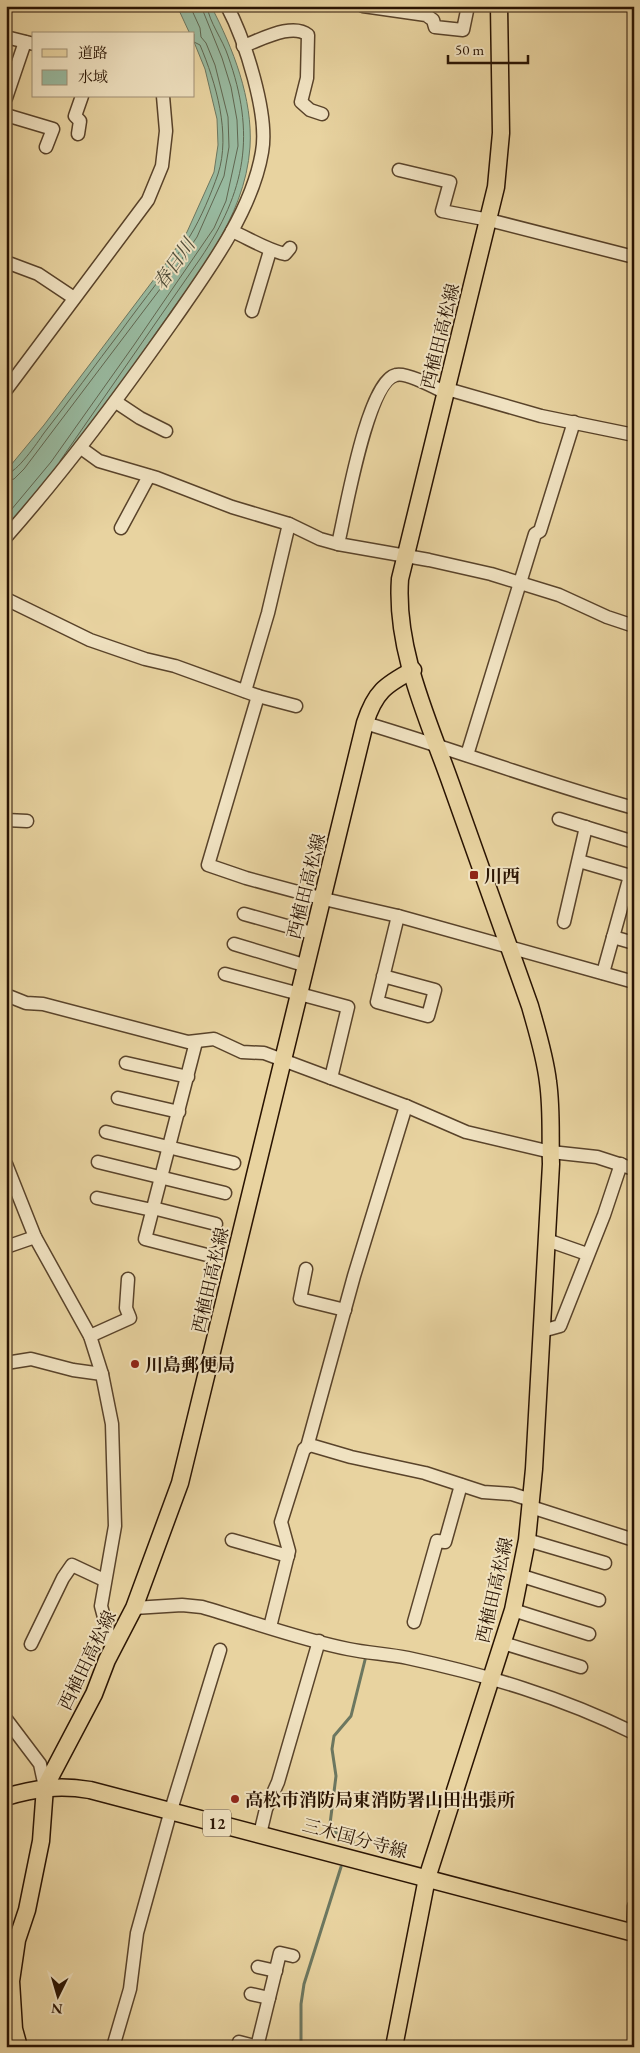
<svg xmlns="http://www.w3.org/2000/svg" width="640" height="2053" font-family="'EB Garamond','Noto Serif JP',serif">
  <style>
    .water { fill: #98b99f; stroke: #6c7760 }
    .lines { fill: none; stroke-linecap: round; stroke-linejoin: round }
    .shore { stroke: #606650; stroke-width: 1 }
    .stream { stroke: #6c7760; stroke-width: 3 }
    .minor-casing { stroke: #59432a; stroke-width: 15 }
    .major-casing { stroke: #291302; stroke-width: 19 }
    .minor { stroke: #f0e2c1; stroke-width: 12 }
    .major { stroke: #e8d3a0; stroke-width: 16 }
    .poi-dot { fill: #8f2418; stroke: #f0e2c1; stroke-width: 2 }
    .labels { text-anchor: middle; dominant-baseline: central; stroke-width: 4; stroke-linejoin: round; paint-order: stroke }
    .shield { fill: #f0e2c1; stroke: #65513b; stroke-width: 1 }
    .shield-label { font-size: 16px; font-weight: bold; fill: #291302 }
    .street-label { font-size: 18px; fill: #291302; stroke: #f0e2c1 }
    .poi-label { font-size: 18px; font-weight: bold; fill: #291302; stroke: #f0e2c1; text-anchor: start }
    .water-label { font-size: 19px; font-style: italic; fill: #504d39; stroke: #f0e2c1 }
  </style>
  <rect width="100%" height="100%" fill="#e8d3a0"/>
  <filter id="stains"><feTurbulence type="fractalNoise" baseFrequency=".004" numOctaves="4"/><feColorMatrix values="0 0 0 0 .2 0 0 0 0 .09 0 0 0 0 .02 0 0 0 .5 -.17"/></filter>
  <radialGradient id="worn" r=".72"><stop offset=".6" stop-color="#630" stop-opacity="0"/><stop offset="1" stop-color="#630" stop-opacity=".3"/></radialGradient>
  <path class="water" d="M177 6H211C233 48 253 99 250 147 245 220 193 279 153 337 123 381 93 427 60 469 43 491 24 512 6 533V471L44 425 164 266 187 232 214 172 218 145 217 119 205 69 194 42V34H190Z"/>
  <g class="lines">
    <g class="shore">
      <path d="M60 461 200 259C246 191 256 134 228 56 223 40 209 22 207 6"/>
      <path d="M6 474C17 473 37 443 44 433 70 400 95 365 121 331 144 299 169 269 190 236 201 218 211 194 218 174 231 134 216 83 200 45L194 42"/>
      <path d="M6 481 14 479 24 469 173 272 197 237 224 176 229 147 228 117 215 65 206 43 201 37 200 28 190 6"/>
      <path d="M6 516 51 462 134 345 214 228 226 201 238 146 237 120 231 87 222 58 201 6"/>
    </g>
    <g class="stream">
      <path d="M353 1843V1837L334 1832 330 1824 336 1776 332 1749 334 1736 351 1716 366 1656"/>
      <path d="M301 2047V2004L304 1984 341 1867"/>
    </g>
    <defs>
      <g id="minor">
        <path d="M363 6 426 15 433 20 435 27 463 30 468 6"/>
        <path d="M6 37 34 44"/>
        <path d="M243 46C261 40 292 22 308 35L307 78 301 102 310 110 322 114"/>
        <path d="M6 98 25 42"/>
        <path d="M6 115 53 129 46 147"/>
        <path d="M78 134 80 121 75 116 82 96"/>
        <path d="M399 170 450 182 442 211 489 220 634 257"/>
        <path d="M232 231C250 239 267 250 285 254L290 248"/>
        <path d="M6 262 38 274 74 298"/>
        <path d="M252 311 270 251"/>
        <path d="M447 389 541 416 634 435"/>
        <path d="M6 390 148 200 162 166 166 131 163 96"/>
        <path d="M446 393C436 388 406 372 396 375 367 381 345 516 338 544L429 560 491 574 559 595 607 617 634 626"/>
        <path d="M116 402 140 418 166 431"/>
        <path d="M81 448 99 461 157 478 232 507 289 524 320 539 338 544"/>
        <path d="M121 528 149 476"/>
        <path d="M6 537C67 468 120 396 173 321 207 272 252 212 262 152 269 115 245 40 227 6"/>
        <path d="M6 599 90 640 145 659 175 666 258 696 296 706"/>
        <path d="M245 691 268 613 289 524"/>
        <path d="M258 696 208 865 246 878 324 899 398 916 634 982"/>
        <path d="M365 723C456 750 543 783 634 808"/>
        <path d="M467 755 535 534 540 531 574 422"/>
        <path d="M559 819 634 842"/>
        <path d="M6 820 27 821"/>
        <path d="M579 861 634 877"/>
        <path d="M244 914 315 934"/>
        <path d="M564 922 586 827"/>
        <path d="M613 937 634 943"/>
        <path d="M234 944 307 966"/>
        <path d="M603 973 630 876"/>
        <path d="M225 974 348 1007 331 1078"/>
        <path d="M383 976 435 990 428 1016 377 1002 398 916"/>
        <path d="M6 995 26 1003 43 1004 188 1042 214 1039 242 1052 264 1053 406 1106 466 1132 551 1152 597 1157 634 1169"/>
        <path d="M196 1042 145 1239 207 1255"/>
        <path d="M126 1063 188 1077"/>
        <path d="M118 1098 179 1112"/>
        <path d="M106 1132 234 1163"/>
        <path d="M98 1162 225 1193"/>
        <path d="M6 1164 35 1237 90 1336 102 1374 112 1424 115 1526 101 1606 113 1651"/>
        <path d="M97 1198 152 1210"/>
        <path d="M153 1208 216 1224"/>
        <path d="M547 1240 587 1254"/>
        <path d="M6 1247 35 1237"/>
        <path d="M306 1269 300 1299 345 1310"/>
        <path d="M542 1331 560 1326 604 1215 621 1164"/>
        <path d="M90 1336 130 1318 126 1308 128 1279"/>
        <path d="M6 1363 31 1359 73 1370 102 1374"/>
        <path d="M307 1447 354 1276 406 1106"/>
        <path d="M531 1507 634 1540"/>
        <path d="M232 1540 288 1556"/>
        <path d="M527 1540 605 1563"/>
        <path d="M522 1576 599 1600"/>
        <path d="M134 1608 182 1605 202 1607C250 1621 298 1639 348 1649 367 1653 388 1654 408 1658 487 1675 561 1697 634 1733"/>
        <path d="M513 1610 589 1634"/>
        <path d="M414 1622 437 1541 445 1542 461 1485"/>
        <path d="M270 1627 289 1551 281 1522 304 1449 310 1445 351 1457 425 1473 483 1492 512 1494 531 1500"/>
        <path d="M503 1643 581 1667"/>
        <path d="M31 1644 63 1578 72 1565 104 1580"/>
        <path d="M6 1719 40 1764 45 1787"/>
        <path d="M260 1834 266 1809 278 1782 319 1641"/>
        <path d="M633 1933 634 1906"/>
        <path d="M258 1967 276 1971"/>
        <path d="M251 1994 269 1998"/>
        <path d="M239 2042 258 2047"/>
        <path d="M113 2047 130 1989 137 1933 171 1810 220 1650"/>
        <path d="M257 2047 280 1953 293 1956"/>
      </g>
      <g id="major">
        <path d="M6 1797C35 1788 60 1785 90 1790L634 1933"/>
        <path d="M19 2047 14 2029 11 1981 17 1940 27 1910 41 1841 45 1787 94 1694 107 1660 134 1608 180 1483 365 723C375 692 385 685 413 670"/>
        <path d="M394 2047 427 1878 513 1610 527 1540 534 1469 551 1164C550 1137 552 1110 548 1082 545 1056 537 1031 530 1006 504 932 477 858 451 784 428 719 395 650 400 579L496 187 501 133 499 6"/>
      </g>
    </defs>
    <use href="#minor" class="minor-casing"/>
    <use href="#major" class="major-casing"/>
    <use href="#minor" class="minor"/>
    <use href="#major" class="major"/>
  </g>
  <g class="poi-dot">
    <rect x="469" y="870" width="10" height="10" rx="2.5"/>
    <circle cx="135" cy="1364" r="5"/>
    <circle cx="235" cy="1799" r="5"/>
  </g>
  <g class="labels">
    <rect class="shield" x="203" y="1809.5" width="28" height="27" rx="4"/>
    <g class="shield-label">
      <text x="217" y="1823">12</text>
    </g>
    <g class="street-label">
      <text transform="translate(440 336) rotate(-76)">西植田高松線</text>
      <text transform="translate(306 886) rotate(-76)">西植田高松線</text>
      <text transform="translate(210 1280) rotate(-77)">西植田高松線</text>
      <text transform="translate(494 1590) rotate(-77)">西植田高松線</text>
      <text transform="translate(87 1660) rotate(-64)">西植田高松線</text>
      <text transform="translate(355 1838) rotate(15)">三木国分寺線</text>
    </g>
    <g class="poi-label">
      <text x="484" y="875">川西</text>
      <text x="145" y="1364">川島郵便局</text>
      <text x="245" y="1799">高松市消防局東消防署山田出張所</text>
    </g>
    <g class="water-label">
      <text transform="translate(174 264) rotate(-55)">春日川</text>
    </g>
  </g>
  <rect width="640" height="2053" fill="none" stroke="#e8d3a0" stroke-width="25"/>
  <rect x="8" y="8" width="625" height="2038" fill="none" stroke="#291302" stroke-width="2.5"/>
  <rect x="12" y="12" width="615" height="2028" fill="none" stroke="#291302"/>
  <rect x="32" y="32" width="162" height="65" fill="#f0e2c1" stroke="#a08f75"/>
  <rect x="42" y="49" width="25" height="8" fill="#e8d3a0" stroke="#a08f75"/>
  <text x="78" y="58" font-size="15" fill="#291302">道路</text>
  <rect x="42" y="70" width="25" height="15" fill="#98b99f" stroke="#a08f75"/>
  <text x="78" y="82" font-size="15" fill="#291302">水域</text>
  <g transform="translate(58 1996) rotate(185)" stroke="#f0e2c1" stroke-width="4" paint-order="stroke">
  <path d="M0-4L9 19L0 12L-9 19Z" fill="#291302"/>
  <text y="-8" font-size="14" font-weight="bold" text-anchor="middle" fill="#291302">N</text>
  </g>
  <path d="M448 55v8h80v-8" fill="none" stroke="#291302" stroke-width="2.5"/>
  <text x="455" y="55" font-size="15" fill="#291302" stroke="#f0e2c1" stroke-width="4" paint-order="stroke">50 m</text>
  <rect width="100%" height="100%" filter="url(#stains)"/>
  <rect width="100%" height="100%" fill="url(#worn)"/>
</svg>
